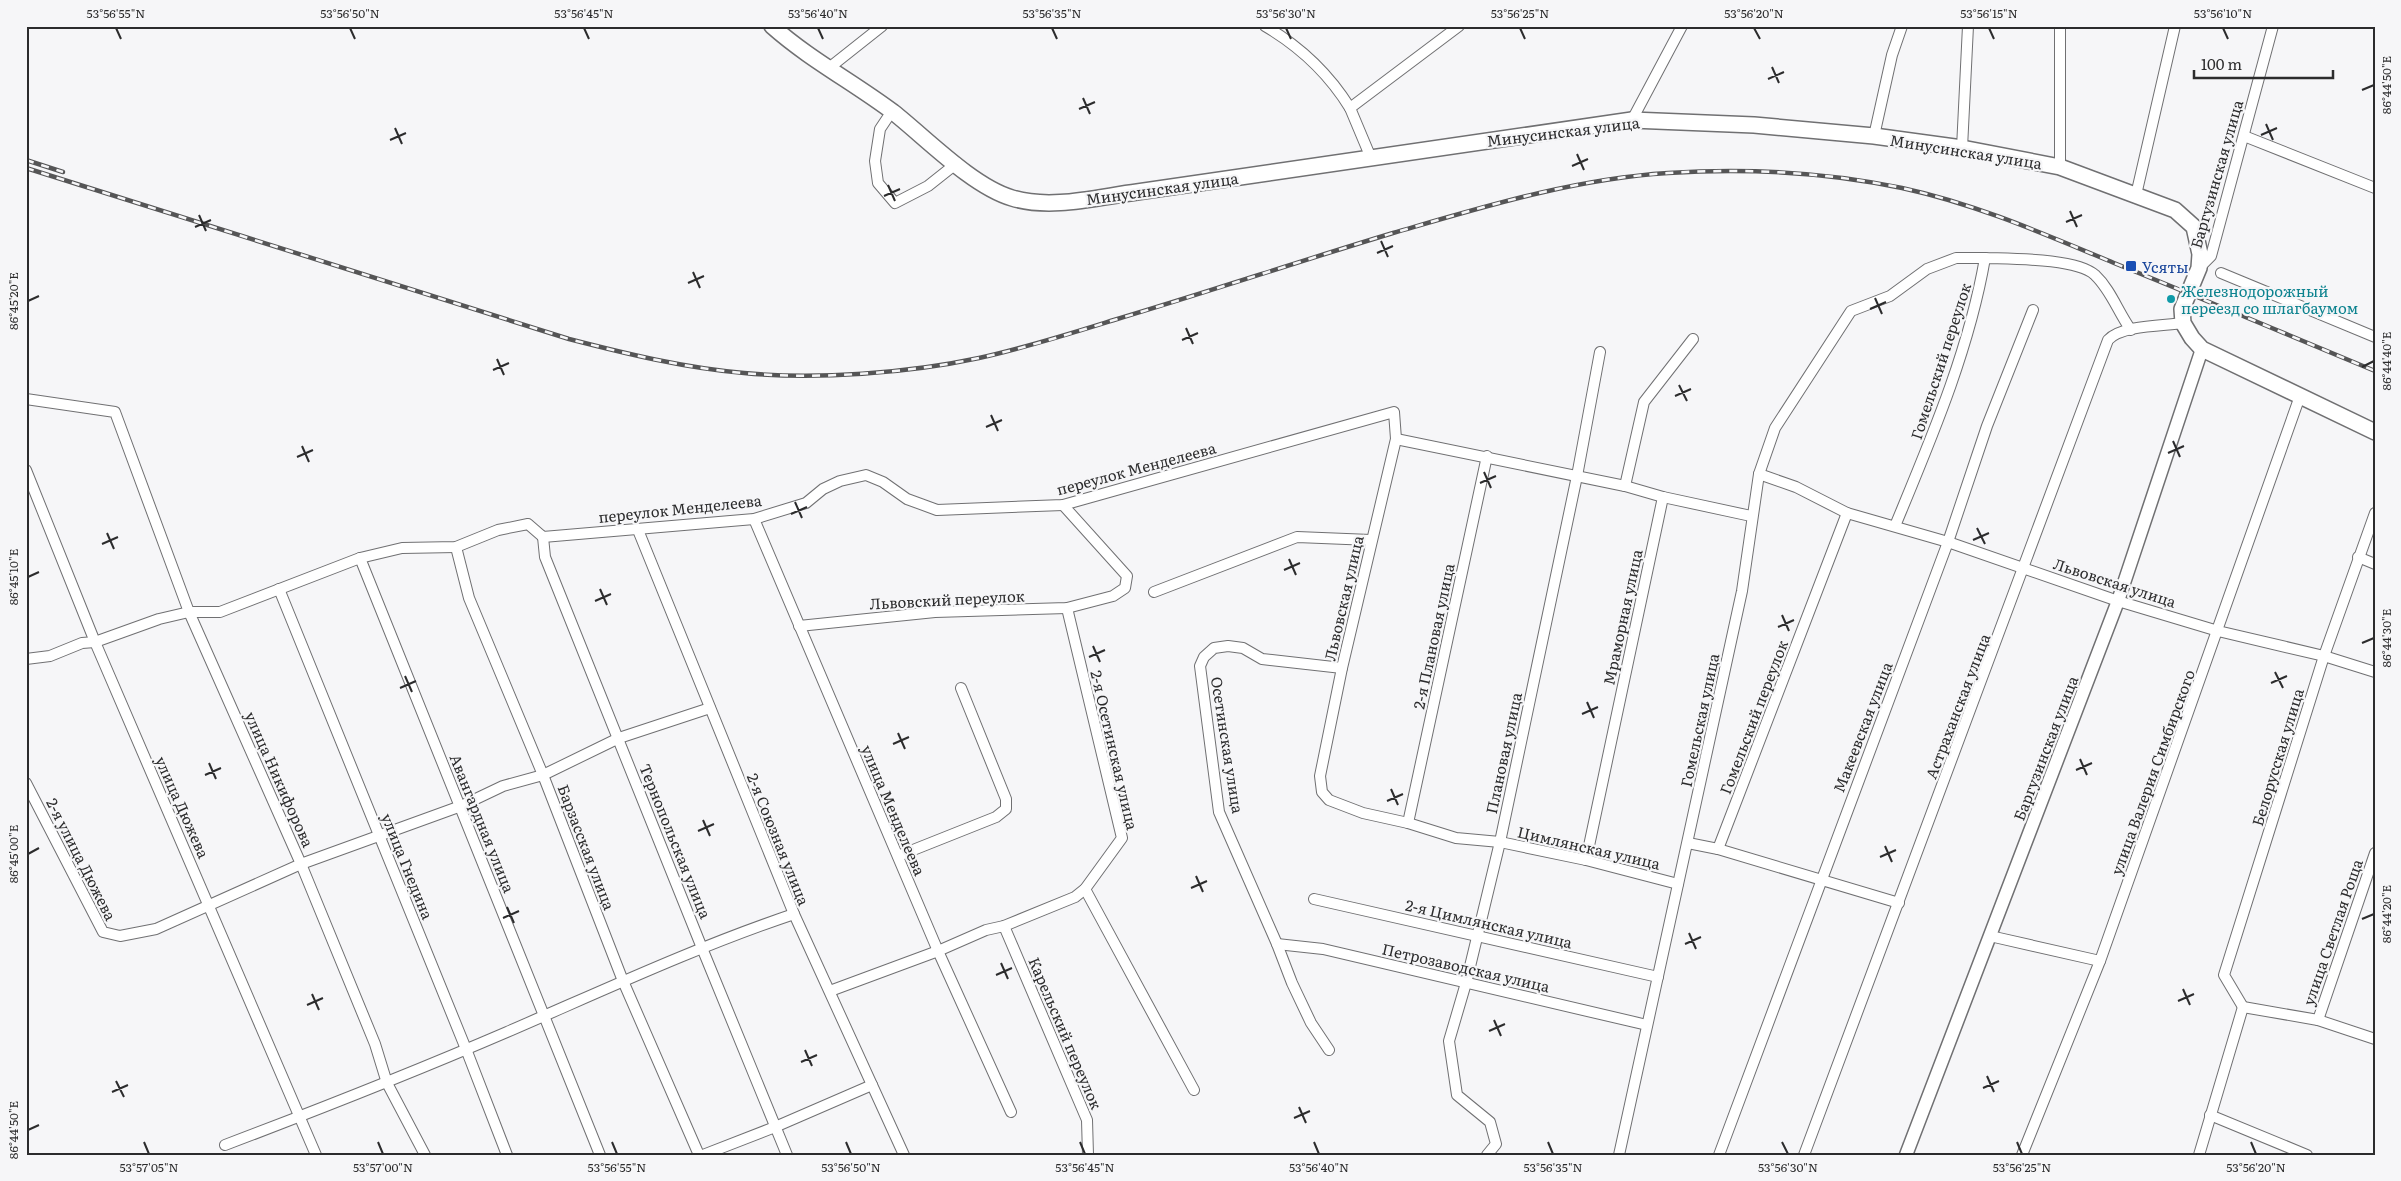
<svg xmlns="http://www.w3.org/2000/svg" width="2401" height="1181" font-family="Literata,serif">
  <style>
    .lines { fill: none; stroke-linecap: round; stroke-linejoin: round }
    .minor-casing { stroke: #707072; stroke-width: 12 }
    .tertiary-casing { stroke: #707072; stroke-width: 15 }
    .secondary-casing { stroke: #707072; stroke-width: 18 }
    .minor { stroke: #fff; stroke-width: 10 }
    .tertiary { stroke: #fff; stroke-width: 12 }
    .secondary { stroke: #fff; stroke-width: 15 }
    .rail-casing { stroke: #555556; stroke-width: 4.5 }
    .rail { stroke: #f6f6f8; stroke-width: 2.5; stroke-dasharray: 8; stroke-linecap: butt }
    .ticks { fill: none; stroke: #2c2c2d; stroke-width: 2 }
    .transit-dot { fill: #1a4fb4; stroke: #f6f6f8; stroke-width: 2 }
    .culture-dot { fill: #0f9aa8; stroke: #f6f6f8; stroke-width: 2 }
    .labels { text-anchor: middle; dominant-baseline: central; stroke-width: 4.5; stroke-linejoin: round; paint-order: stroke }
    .street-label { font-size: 15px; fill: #2c2c2d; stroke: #f6f6f8 }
    .transit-label { font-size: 15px; fill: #164399; stroke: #f6f6f8; text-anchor: start }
    .culture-label { font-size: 15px; fill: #0d838f; stroke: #f6f6f8; text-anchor: start }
    .neatline { fill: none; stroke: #2c2c2d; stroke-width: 2 }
    .ticks-label { font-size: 12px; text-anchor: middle; fill: #2c2c2d }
  </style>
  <rect width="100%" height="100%" fill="#f6f6f8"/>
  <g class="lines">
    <defs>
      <g id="minor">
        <path d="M1265 26C1299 46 1329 74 1350 108"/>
        <path d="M829 68 882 26"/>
        <path d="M892 111 880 129 875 161 878 183 895 203 928 186 957 163"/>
        <path d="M1632 120 1682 26"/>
        <path d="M1874 136 1892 55 1902 26"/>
        <path d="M2244 136 2375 188"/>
        <path d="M1962 148 1968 26"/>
        <path d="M1371 158 1350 108 1459 26"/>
        <path d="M2060 167V26"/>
        <path d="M2136 195 2175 26"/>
        <path d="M2199 268 2211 256 2273 26"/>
        <path d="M2221 273 2375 337"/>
        <path d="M26 399 115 412 189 612 301 864 375 1044 387 1083 425 1155"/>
        <path d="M1396 439 1625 486 1663 497 1751 516"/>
        <path d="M26 470 95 642 316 1155"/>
        <path d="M1759 474 1796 487 1847 513 1948 542 2118 601 2218 631 2324 656 2375 672"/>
        <path d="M1625 486 1644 402 1693 339"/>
        <path d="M754 519 938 951 1011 1112"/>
        <path d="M1895 526C1931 439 1969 351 1985 258 2011 259 2076 258 2095 275 2111 290 2118 312 2131 330"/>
        <path d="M638 530 794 914 904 1155"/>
        <path d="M543 537 545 557 702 948 787 1155"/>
        <path d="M456 547 469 598 543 775 623 981 699 1155"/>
        <path d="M2358 557 2375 564"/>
        <path d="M360 558 600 1155"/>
        <path d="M279 589 466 1049 507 1155"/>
        <path d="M1154 592 1297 537 1371 540"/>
        <path d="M799 626 935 612 1067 608 1113 596 1125 588 1127 576 1063 505"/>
        <path d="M26 659 50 656 82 643 95 642 159 619 189 612H220L360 558 402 548 456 547 498 530 528 524 543 537 754 519 806 503 823 489 840 481 866 475 883 482 907 499 937 510 1063 505 1394 412 1396 439 1342 668 1320 776 1322 792 1329 800 1363 813 1408 823 1456 838 1500 842 1586 860 1678 884"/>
        <path d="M26 783 103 932 120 936 156 929 301 864 461 806 503 786 543 775 619 738 710 708"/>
        <path d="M1408 823 1487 456"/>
        <path d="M1688 843 1718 849 1899 903"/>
        <path d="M1718 849 1847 513"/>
        <path d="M898 856 996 817 1006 809V799L961 688"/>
        <path d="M1586 860 1663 497"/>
        <path d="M1085 889 1194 1090"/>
        <path d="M1314 899 1658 977"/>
        <path d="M1004 926 1087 1120 1088 1155"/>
        <path d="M1990 936 2100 961"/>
        <path d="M1277 944 1323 949 1647 1025"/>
        <path d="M830 991 938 951 986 930 1004 926 1075 897 1085 889 1122 838 1067 608"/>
        <path d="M2243 1007 2224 975 2324 656 2375 513"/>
        <path d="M2243 1007 2318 1020 2375 1039"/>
        <path d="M2318 1020 2375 853"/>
        <path d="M1329 1050 1311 1023 1292 983 1277 944 1219 812 1200 666 1204 657 1214 648 1228 646 1243 648 1262 659 1342 668"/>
        <path d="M2210 1115 2307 1155"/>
        <path d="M225 1145C320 1109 414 1072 507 1032 602 991 696 947 794 914"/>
        <path d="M703 1155 775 1127 872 1085"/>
        <path d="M1487 1155 1496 1144 1490 1122 1457 1095 1449 1041 1466 983 1500 842 1577 476 1600 352"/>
        <path d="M1619 1155 1742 591 1759 474 1775 428 1851 311 1890 296 1927 269 1956 258H1985"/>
        <path d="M1719 1155 1948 542 1987 426 2033 310"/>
        <path d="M1804 1155 2108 340C2122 325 2163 326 2183 323"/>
        <path d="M2022 1155 2100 961 2300 396"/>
        <path d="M2199 1155 2243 1007"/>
      </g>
      <path id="tertiary" d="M1906 1155 2118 601 2202 349"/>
      <path id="secondary" d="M772 26C809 59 853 82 893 112 926 138 972 186 1012 198 1051 210 1098 197 1137 192L1632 120 1754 125 1874 136 1962 148 2060 167 2175 210 2194 227 2200 254 2199 268 2182 309 2183 323 2192 338 2202 349 2375 432"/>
    </defs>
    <use href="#minor" class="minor-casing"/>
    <use href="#tertiary" class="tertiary-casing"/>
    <use href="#secondary" class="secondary-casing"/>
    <use href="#minor" class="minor"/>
    <use href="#tertiary" class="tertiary"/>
    <use href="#secondary" class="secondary"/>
    <defs>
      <g id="rail">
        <path d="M26 160 63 172"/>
        <path d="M26 168 569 339C627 354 685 368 744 373 816 380 909 373 979 358 1025 348 1069 334 1114 320 1208 292 1300 261 1393 233 1483 207 1573 179 1668 173 1746 168 1825 172 1902 188 1976 204 2044 234 2114 263 2201 298 2288 335 2375 371"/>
      </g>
    </defs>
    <use href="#rail" class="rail-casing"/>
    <use href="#rail" class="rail"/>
  </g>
  <path class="ticks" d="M116 28 121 39M350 28 355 39M584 28 589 39M818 28 823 39M1052 28 1057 39M1286 28 1291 39M1520 28 1525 39M1754 28 1760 39M1989 28 1994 39M2223 28 2228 39M1772 67 1779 83M1768 79 1784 72M2362 90 2374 85M1083 98 1090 114M1079 109 1095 102M2266 124 2273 140M395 128 402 144M2261 135 2277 128M390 140 406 133M1577 154 1584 170M1572 166 1588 159M888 185 895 201M884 196 900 189M2070 211 2077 227M199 215 206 231M2066 222 2082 215M195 227 211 220M1381 241 1388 257M1377 253 1393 246M693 272 700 288M688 283 704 276M1875 298 1882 314M28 301 39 296M1870 309 1886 302M1186 328 1193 344M1182 340 1198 333M497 359 504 375M2362 367 2374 361M493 370 509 363M1679 385 1687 401M1675 396 1691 389M991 415 998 431M986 427 1002 420M2173 441 2180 457M302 446 309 462M2168 453 2184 446M297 457 313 450M1484 472 1491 488M1480 483 1496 476M795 502 802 518M791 514 807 507M1977 528 1985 544M107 533 114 549M1973 540 1989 533M102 544 118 537M1289 559 1296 575M1284 570 1300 563M28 577 39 572M600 589 607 605M595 601 611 594M1782 615 1789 631M1778 627 1794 620M2362 643 2374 638M1093 646 1100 662M1089 657 1105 650M2275 672 2283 688M405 676 412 692M2271 683 2287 676M400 688 416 681M1587 702 1594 718M1582 714 1598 707M898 733 905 749M893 744 909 737M2080 759 2087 775M209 763 216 779M2076 770 2092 763M205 775 221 768M1391 789 1398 805M1387 801 1403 794M703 820 710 836M698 831 714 824M1885 846 1892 862M28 854 39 848M1880 857 1896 850M1196 876 1203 892M1191 888 1207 881M507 907 514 923M503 918 519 911M2362 919 2374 914M1689 933 1696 949M1685 944 1701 937M1001 963 1008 979M996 975 1012 968M2183 989 2190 1005M312 994 319 1010M2178 1001 2194 994M307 1005 323 998M1494 1020 1501 1036M1489 1031 1505 1024M805 1050 812 1066M801 1062 817 1055M1987 1076 1994 1092M116 1081 124 1097M1983 1088 1999 1081M112 1092 128 1085M1299 1107 1306 1123M1294 1118 1310 1111M28 1130 39 1125M144 1142 149 1154M378 1142 383 1154M612 1142 617 1154M846 1142 851 1154M1080 1142 1085 1154M1314 1142 1319 1154M1548 1142 1553 1154M1782 1142 1788 1154M2017 1142 2022 1154M2251 1142 2256 1154"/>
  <rect class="transit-dot" x="2125" y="260" width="12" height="12" rx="2.5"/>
  <circle class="culture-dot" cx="2171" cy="299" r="5"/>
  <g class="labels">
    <g class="street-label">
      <text transform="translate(1563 131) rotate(-7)">Минусинская улица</text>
      <text transform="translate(1966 151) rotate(9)">Минусинская улица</text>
      <text transform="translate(2216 174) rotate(-74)">Баргузинская улица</text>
      <text transform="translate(1162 188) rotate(-8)">Минусинская улица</text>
      <text transform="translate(1940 361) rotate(-72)">Гомельский переулок</text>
      <text transform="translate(1136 468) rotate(-15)">переулок Менделеева</text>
      <text transform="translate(680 508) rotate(-6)">переулок Менделеева</text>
      <text transform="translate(2115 582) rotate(18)">Львовская улица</text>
      <text transform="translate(1343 598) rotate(-77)">Львовская улица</text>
      <text transform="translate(947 599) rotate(-3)">Львовский переулок</text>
      <text transform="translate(1622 617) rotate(-78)">Мраморная улица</text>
      <text transform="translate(1433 636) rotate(-78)">2-я Плановая улица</text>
      <text transform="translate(1957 706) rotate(-69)">Астраханская улица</text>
      <text transform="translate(1753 717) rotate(-69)">Гомельский переулок</text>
      <text transform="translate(1699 720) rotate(-78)">Гомельская улица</text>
      <text transform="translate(1862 727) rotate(-69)">Макеевская улица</text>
      <text transform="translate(1228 745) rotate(81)">Осетинская улица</text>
      <text transform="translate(2045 748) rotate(-69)">Баргузинская улица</text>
      <text transform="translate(1115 750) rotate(77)">2-я Осетинская улица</text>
      <text transform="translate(1503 753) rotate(-78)">Плановая улица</text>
      <text transform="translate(2277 757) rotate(-73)">Белорусская улица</text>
      <text transform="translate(2152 772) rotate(-70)">улица Валерия Симбирского</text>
      <text transform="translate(280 779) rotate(66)">улица Никифорова</text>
      <text transform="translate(183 807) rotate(66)">улица Дюжева</text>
      <text transform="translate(894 810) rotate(67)">улица Менделеева</text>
      <text transform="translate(483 823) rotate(68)">Авангардная улица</text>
      <text transform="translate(779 839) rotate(68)">2-я Союзная улица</text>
      <text transform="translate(676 841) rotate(68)">Тернопольская улица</text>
      <text transform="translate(587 847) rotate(69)">Барзасская улица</text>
      <text transform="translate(1589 847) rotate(13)">Цимлянская улица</text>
      <text transform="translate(82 859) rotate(63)">2-я улица Дюжева</text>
      <text transform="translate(408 866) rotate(68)">улица Гнедина</text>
      <text transform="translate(1489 923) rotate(13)">2-я Цимлянская улица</text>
      <text transform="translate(2332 932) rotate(-71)">улица Светлая Роща</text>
      <text transform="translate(1466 967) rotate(13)">Петрозаводская улица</text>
      <text transform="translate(1066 1033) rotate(67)">Карельский переулок</text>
    </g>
    <g class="transit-label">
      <text x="2142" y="266">Усяты</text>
    </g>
    <g class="culture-label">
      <text x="2181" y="290">Железнодорожный<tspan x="2181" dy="17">переезд со шлагбаумом</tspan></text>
    </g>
  </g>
  <rect width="2401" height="1181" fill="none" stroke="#f6f6f8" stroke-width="55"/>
  <path d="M2194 70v8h139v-8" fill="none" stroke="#2c2c2d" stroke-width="2.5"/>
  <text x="2201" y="70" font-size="15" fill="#2c2c2d" stroke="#f6f6f8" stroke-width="4" paint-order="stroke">100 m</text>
  <rect x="28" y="28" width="2346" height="1126" class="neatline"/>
  <g class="ticks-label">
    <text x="116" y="18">53°56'55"N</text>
    <text x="350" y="18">53°56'50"N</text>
    <text x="584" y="18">53°56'45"N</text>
    <text x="818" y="18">53°56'40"N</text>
    <text x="1052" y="18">53°56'35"N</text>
    <text x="1286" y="18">53°56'30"N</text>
    <text x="1520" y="18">53°56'25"N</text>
    <text x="1754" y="18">53°56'20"N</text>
    <text x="1989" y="18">53°56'15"N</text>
    <text x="2223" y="18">53°56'10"N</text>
    <text transform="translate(2387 85) rotate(-90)" y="4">86°44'50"E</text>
    <text transform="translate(14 301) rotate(-90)" y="4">86°45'20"E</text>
    <text transform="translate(2387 361) rotate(-90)" y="4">86°44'40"E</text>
    <text transform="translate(14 577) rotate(-90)" y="4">86°45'10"E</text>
    <text transform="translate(2387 638) rotate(-90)" y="4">86°44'30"E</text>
    <text transform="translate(14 854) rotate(-90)" y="4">86°45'00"E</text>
    <text transform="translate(2387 914) rotate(-90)" y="4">86°44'20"E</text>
    <text transform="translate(14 1130) rotate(-90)" y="4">86°44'50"E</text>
    <text x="149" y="1172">53°57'05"N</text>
    <text x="383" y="1172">53°57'00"N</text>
    <text x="617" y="1172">53°56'55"N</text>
    <text x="851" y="1172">53°56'50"N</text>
    <text x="1085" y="1172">53°56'45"N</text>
    <text x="1319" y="1172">53°56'40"N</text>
    <text x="1553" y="1172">53°56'35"N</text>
    <text x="1788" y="1172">53°56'30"N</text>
    <text x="2022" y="1172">53°56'25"N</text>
    <text x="2256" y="1172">53°56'20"N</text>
  </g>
</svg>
